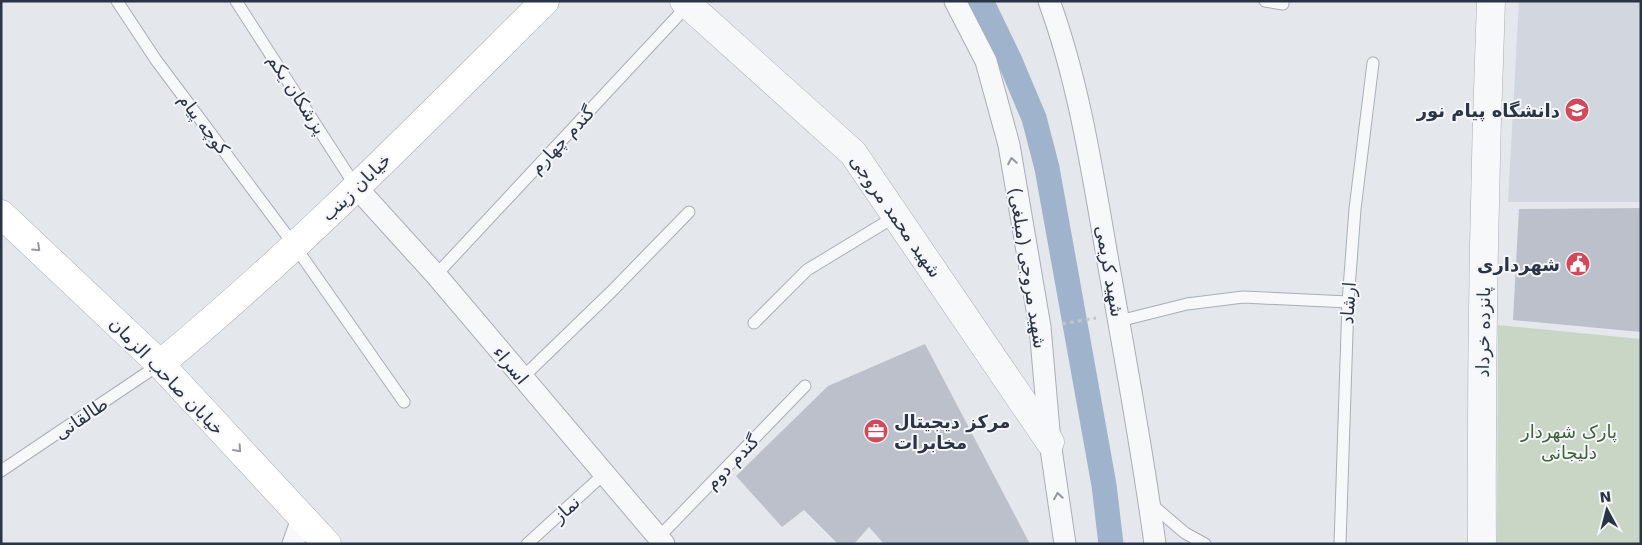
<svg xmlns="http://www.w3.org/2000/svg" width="1642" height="545" font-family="'DejaVu Sans','Noto Naskh Arabic',sans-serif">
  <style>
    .built { fill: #d2d6de }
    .green { fill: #c9d6c5 }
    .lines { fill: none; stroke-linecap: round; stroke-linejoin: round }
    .canal { stroke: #9fb4cc; stroke-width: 25 }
    .building { fill: #bbc0ca }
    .service-casing { stroke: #a9aeb7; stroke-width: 13 }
    .minor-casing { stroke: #a9aeb7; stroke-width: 23 }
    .tertiary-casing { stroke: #a9aeb7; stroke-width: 29 }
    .secondary-casing { stroke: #a9aeb7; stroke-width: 29 }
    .path { stroke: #c2c5cb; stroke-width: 3; stroke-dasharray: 4 4; stroke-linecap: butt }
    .service { stroke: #f7f8fa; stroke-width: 11 }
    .minor { stroke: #f7f8fa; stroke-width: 21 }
    .tertiary { stroke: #f7f8fa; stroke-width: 28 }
    .secondary { stroke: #fff; stroke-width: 28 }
    .oneway { stroke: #9196a0 }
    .oneway2 { stroke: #959aa2 }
    .labels { text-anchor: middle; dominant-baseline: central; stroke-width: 4; stroke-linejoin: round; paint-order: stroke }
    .street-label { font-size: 18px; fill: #2b3445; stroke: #f4f6f9 }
    .poi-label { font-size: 18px; font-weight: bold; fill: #2b3445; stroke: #f4f6f9; text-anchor: end }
    .park-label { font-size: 18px; fill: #3f6138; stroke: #f4f6f9 }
  </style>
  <rect width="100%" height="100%" fill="#e4e7ec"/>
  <path class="built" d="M1519 1H1641V202H1508Z"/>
  <path class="green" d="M1498 325 1641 339V544H1497Z"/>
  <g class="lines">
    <path class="canal" d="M981 1 1010 61 1034 118 1047 168 1104 485 1111 544"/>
  </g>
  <g class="building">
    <path d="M1641 208V332L1513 320 1519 209Z"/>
    <path d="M925 344 1030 544H884L869 527 854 544H838L804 510 782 527 736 476 828 386Z"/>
  </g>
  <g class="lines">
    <defs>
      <g id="service">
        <path d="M117 1 156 60 294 245 404 402"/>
        <path d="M236 1 356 187"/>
        <path d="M1265 1 1283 4V1"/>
        <path d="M436 275 688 5"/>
        <path d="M1119 321 1187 304 1243 297 1348 302"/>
        <path d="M754 323 807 270 896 216"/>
        <path d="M522 378 611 292 689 212"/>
        <path d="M1 471 160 364"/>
        <path d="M1151 504 1185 533 1205 544"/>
        <path d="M655 541 805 386"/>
        <path d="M527 544 604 474"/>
        <path d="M1340 544 1348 302 1355 209 1373 63"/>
      </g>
      <g id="minor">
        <path d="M955 1 986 61 1009 145 1040 327 1050 442 1065 544"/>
        <path d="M1049 1C1079 83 1092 170 1107 256 1124 352 1142 447 1155 544"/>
        <path d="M357 188 436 275 664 544"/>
        <path d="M293 544 302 519"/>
      </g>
      <g id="tertiary">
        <path d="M684 1 853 153 1050 442"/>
        <path d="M1482 544C1481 363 1484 182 1491 1"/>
      </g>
      <g id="secondary">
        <path d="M1 214 160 364 327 544"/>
        <path d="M160 364C296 252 420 125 545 1"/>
      </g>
    </defs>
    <use href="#service" class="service-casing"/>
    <use href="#minor" class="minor-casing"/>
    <use href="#tertiary" class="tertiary-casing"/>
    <use href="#secondary" class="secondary-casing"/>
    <path class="path" d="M1062 324 1096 318"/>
    <use href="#service" class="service"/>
    <use href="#minor" class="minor"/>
    <use href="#tertiary" class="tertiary"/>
    <use href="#secondary" class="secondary"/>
  </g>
  <defs><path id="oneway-chevron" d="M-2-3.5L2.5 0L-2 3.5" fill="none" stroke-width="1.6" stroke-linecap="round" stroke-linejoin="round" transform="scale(1.25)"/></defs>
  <g class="oneway">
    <use href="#oneway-chevron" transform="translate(1012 161) rotate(-100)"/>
    <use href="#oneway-chevron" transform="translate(1058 496) rotate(-99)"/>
  </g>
  <g class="oneway2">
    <use href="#oneway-chevron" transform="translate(37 248) rotate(43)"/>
    <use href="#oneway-chevron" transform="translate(238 449) rotate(48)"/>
  </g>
  <defs>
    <symbol id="university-disc" viewBox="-11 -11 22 22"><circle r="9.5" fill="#d1495b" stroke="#f4f6f9"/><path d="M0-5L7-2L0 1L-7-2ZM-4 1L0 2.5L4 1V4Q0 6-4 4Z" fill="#fff"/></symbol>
    <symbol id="civic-disc" viewBox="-11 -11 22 22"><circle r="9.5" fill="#d1495b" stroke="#f4f6f9"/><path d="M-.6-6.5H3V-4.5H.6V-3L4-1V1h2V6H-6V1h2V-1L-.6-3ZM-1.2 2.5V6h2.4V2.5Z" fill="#fff"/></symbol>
    <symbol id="office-disc" viewBox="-11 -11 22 22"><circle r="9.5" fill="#d1495b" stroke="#f4f6f9"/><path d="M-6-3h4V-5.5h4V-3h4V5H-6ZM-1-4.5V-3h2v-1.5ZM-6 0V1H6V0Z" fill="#fff"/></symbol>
  </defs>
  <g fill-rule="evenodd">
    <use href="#university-disc" x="1563" y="96" width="28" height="28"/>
    <use href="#civic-disc" x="1564" y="250" width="28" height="28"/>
    <use href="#office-disc" x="862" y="417" width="28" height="28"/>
  </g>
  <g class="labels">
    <g class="street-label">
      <text transform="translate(297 94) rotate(57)">پزشکان یکم</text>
      <text transform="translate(204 124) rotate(53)">کوچه پیام</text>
      <text transform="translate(562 140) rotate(-47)">گندم چهارم</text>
      <text transform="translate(356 187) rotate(-44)">خیابان زینب</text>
      <text transform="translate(896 216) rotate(55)">شهید محمد مروجی</text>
      <text transform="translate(1028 268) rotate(81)">شهید مروجی (مبلغی)</text>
      <text transform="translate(1110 271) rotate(80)">شهید کریمی</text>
      <text transform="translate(1348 303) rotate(-86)">ارشاد</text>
      <text transform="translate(1483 332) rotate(-89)">پانزده خرداد</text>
      <text transform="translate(511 365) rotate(50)">اسراء</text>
      <text transform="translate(167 376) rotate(46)">خیابان صاحب الزمان</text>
      <text transform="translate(81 418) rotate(-34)">طالقانی</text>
      <text transform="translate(732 462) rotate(-46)">گندم دوم</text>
      <text transform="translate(566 509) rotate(-42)">نماز</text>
    </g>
    <g class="poi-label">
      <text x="1560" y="110">دانشگاه پیام نور</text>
      <text x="1560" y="264">شهرداری</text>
      <text x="894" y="421" text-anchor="start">مرکز دیجیتال<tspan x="894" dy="21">مخابرات</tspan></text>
    </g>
    <g class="park-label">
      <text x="1569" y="431">پارک شهردار<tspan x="1569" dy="21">دلیجانی</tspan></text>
    </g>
  </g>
  <rect width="1642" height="545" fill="none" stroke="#2b3445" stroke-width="5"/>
  <g transform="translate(1607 510) rotate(353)" stroke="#f4f6f9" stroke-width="4" paint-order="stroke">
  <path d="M0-4L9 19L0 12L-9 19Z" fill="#2b3445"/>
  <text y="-8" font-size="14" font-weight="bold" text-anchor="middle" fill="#2b3445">N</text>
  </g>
</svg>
